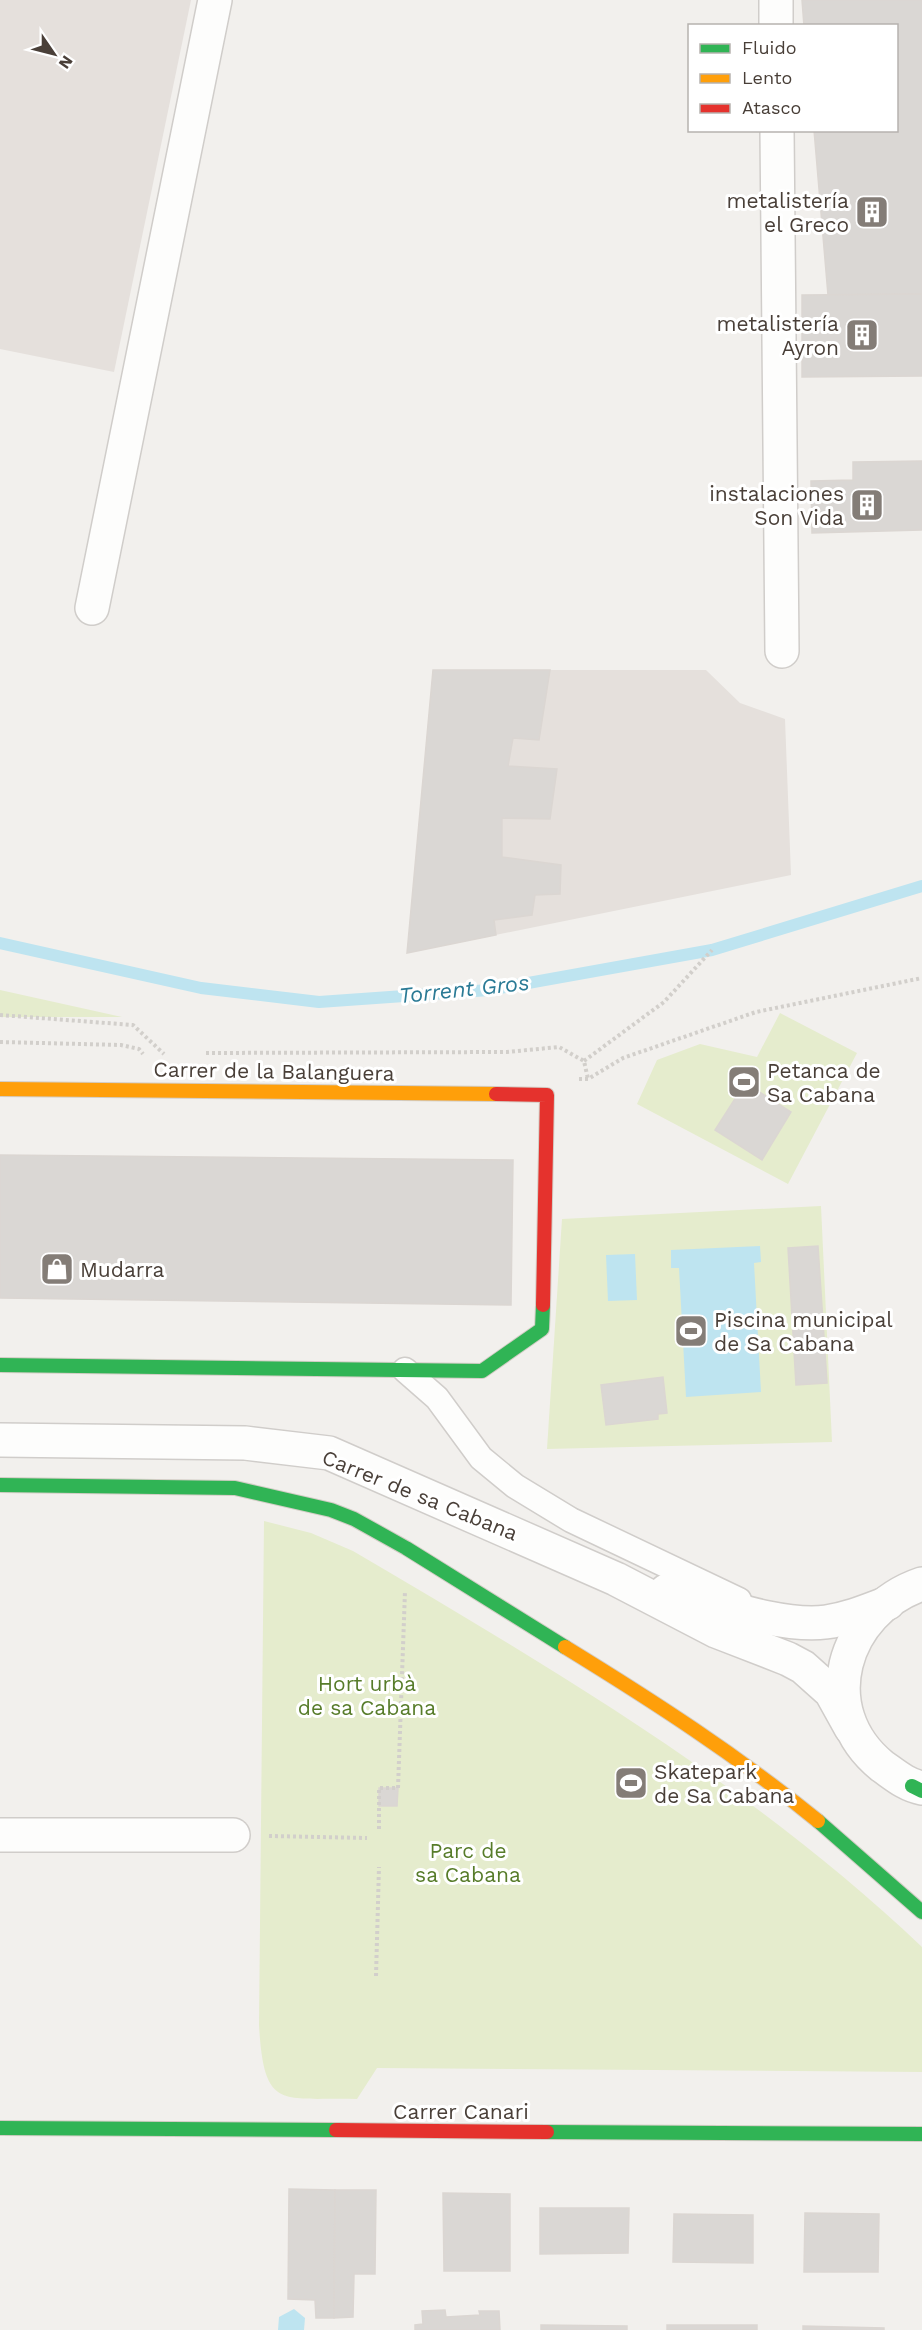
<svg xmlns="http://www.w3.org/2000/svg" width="922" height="2330" font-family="'Work Sans',sans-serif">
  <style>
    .industrial { fill: #e5e0dc }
    .green { fill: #e5eccd }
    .water { fill: #bee4f0 }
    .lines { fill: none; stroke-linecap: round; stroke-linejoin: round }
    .stream { stroke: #bee4f0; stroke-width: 12 }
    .building { fill: #dad7d4; stroke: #dbd6d2; stroke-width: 1.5 }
    .lane-casing { stroke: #d0cdca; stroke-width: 27 }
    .street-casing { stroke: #d0cdca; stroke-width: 36 }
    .fast-casing { stroke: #d3cdc5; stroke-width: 16 }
    .slow-casing { stroke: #d3cdc5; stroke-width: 16 }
    .jam-casing { stroke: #d3cdc5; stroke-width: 16 }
    .path { stroke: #d2cfcb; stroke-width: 4; stroke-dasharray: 3 3; stroke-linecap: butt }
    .lane { stroke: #fdfdfc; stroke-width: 24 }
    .street { stroke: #fdfdfc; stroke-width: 33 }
    .fast { stroke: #30b455; stroke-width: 14 }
    .slow { stroke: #ff9f0a; stroke-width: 14 }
    .jam { stroke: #e5322d; stroke-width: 14 }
    .labels { text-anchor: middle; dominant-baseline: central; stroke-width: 6; stroke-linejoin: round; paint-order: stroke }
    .poi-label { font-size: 21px; fill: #493f38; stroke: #fff; text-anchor: start }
    .street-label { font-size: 21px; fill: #493f38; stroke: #fff }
    .park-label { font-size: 21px; fill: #577c2a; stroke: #fff }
    .water-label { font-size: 22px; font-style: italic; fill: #2a7a95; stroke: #fff }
  </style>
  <rect width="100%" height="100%" fill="#f2f0ed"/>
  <g class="industrial">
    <path d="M0 0H191L114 372 0 349Z"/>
    <path d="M433 670H706L740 703 785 719 791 875 407 953Z"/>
  </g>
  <g class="green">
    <path d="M0 990 122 1017H0Z"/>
    <path d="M780 1013 857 1053 788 1184 637 1104 657 1060 700 1044 757 1057Z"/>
    <path d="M821 1206 832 1442 547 1449 562 1219Z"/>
    <path d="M264 1521 311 1533 353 1551C555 1670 751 1785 922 1947V2072L377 2068 357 2099C281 2097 264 2112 259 2025Z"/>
  </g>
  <g class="water">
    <path d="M760 1246 761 1262 754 1263 761 1392 686 1397 679 1268H671V1250Z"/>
    <path d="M635 1254 637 1300 608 1301 606 1255Z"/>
    <path d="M294 2309 305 2318 304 2330H278L279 2317Z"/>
  </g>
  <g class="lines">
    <path class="stream" d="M0 943 201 988 319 1002 489 990 712 950 922 886"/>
  </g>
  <g class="building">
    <path d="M802 0H922V294L828 295 814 130H896V26H804Z"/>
    <path d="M922 294V376L802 377V295Z"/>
    <path d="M922 461V530L812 533 811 481 853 480V462Z"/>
    <path d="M433 670H550L539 740 513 738 508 766 557 769 550 819 502 818V857L561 865 560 894 535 895 532 915 494 920 496 935 407 953Z"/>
    <path d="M745 1083 791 1112 762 1160 715 1130Z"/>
    <path d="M0 1155 513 1160 511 1305 0 1298Z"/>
    <path d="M818 1246 827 1383 796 1385 788 1248Z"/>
    <path d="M663 1377 667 1413 658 1414V1419L606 1425 601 1385Z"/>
    <path d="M379 1788H398L397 1806H379Z"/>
    <path d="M289 2189 335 2190 334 2318H316L315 2300 288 2299Z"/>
    <path d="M335 2190H376L375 2274H354L353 2317 334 2318Z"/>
    <path d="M443 2193 510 2194V2271H444Z"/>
    <path d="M540 2208H629L628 2253 540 2254Z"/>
    <path d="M805 2213 879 2214 878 2272H804Z"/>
    <path d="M674 2214 753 2215V2263L673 2262Z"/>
    <path d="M445 2310 446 2317 480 2315 479 2311H499L500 2330H415V2325L423 2324 422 2311Z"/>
    <path d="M541 2325 627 2326V2330H541Z"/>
    <rect x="667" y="2325" width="90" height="5"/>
    <path d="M803 2326 884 2328V2330H803Z"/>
  </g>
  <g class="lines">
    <defs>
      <path id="lane" d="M405 1370 437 1398 481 1458 515 1486 571 1520 739 1600"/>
      <g id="street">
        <path d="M776 0V26"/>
        <path d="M777 130 782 651"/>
        <path d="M92 608 215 0"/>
        <path d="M0 1440 245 1443 329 1453 616 1579 716 1631 788 1659 803 1667 831 1692 851 1728"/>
        <path d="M922 1584C842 1611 813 1710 882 1766 895 1775 906 1785 922 1788"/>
        <path d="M666 1591C711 1602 781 1628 826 1622 848 1619 867 1611 888 1603"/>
        <path d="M0 1835H233"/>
      </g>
      <g id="fast">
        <path d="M0 1365 482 1371 542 1329 543 1305"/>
        <path d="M0 1485 235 1488 331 1510 354 1519 406 1548 565 1647"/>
        <path d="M912 1786 922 1791"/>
        <path d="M818 1821 922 1912"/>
        <path d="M0 2128 336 2130"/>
        <path d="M547 2132 922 2134"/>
      </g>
      <g id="slow">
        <path d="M0 1089 496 1094"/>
        <path d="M565 1647C653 1701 738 1756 818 1821"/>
      </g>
      <g id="jam">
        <path d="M496 1094 547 1095 543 1305"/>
        <path d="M336 2130 547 2132"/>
      </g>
    </defs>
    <use href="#lane" class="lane-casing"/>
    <use href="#street" class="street-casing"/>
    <use href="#fast" class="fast-casing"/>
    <use href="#slow" class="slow-casing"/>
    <use href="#jam" class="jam-casing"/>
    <g class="path">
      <path d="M0 1015 133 1025 164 1054"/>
      <path d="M0 1042 121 1045 139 1049 143 1054"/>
      <path d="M206 1053 507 1052 559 1047 584 1061 588 1079"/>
      <path d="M584 1061 664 1002 712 950"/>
      <path d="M579 1079H588L623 1058 756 1012 922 978"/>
      <path d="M379 1829V1788H398L405 1591"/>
      <path d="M269 1836 367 1838"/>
      <path d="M376 1976 379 1867"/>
    </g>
    <use href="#lane" class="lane"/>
    <use href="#street" class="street"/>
    <use href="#fast" class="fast"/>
    <use href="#slow" class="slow"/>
    <use href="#jam" class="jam"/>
  </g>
  <defs>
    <symbol id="building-square" viewBox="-11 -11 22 22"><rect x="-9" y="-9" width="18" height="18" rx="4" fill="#847d77" stroke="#fff"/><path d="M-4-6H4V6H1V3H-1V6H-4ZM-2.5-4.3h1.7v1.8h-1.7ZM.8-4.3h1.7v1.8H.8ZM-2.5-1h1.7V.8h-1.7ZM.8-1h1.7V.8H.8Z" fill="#fff"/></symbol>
    <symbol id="stadium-square" viewBox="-11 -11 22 22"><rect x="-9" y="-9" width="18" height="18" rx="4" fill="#847d77" stroke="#fff"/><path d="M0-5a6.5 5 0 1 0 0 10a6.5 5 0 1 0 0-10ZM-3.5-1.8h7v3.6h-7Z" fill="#fff"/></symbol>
    <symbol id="shop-square" viewBox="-11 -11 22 22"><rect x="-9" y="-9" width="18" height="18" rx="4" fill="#847d77" stroke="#fff"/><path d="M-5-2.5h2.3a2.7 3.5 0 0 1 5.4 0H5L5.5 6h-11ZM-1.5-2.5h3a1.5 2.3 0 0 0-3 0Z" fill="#fff"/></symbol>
  </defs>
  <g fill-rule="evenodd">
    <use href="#building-square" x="853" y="193" width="38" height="38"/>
    <use href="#building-square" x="843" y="316" width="38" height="38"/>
    <use href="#building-square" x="848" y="486" width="38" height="38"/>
    <use href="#stadium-square" x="725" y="1063" width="38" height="38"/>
    <use href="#shop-square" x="38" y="1250" width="38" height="38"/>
    <use href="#stadium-square" x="672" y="1312" width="38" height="38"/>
    <use href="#stadium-square" x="612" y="1764" width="38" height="38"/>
  </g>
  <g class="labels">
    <g class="poi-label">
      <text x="849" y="200" text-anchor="end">metalistería<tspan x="849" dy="24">el Greco</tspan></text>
      <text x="839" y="323" text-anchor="end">metalistería<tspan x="839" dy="24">Ayron</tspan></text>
      <text x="844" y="493" text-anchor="end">instalaciones<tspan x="844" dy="24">Son Vida</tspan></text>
      <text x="767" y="1070">Petanca de<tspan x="767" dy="24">Sa Cabana</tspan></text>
      <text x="80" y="1269">Mudarra</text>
      <text x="714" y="1319">Piscina municipal<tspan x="714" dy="24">de Sa Cabana</tspan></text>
      <text x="654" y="1771">Skatepark<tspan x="654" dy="24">de Sa Cabana</tspan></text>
    </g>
    <g class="street-label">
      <text transform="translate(274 1071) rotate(1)">Carrer de la Balanguera</text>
      <text transform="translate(420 1495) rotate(22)">Carrer de sa Cabana</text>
      <text x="461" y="2111">Carrer Canari</text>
    </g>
    <g class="park-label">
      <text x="367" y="1683">Hort urbà<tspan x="367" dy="24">de sa Cabana</tspan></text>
      <text x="468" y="1850">Parc de<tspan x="468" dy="24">sa Cabana</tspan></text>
    </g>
    <g class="water-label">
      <text transform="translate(464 989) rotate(-6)">Torrent Gros</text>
    </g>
  </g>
  <rect x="688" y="24" width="210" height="108" fill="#ffffff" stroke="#b6b2af" stroke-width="1.5"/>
  <rect x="700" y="44" width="30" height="9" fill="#30b455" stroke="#b6b2af" stroke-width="1.5"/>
  <text x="742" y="54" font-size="18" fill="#493f38">Fluido</text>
  <rect x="700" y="74" width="30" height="9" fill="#ff9f0a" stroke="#b6b2af" stroke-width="1.5"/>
  <text x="742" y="84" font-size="18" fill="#493f38">Lento</text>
  <rect x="700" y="104" width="30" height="9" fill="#e5322d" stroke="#b6b2af" stroke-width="1.5"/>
  <text x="742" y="114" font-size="18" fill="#493f38">Atasco</text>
  <g transform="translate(54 54) rotate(125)" stroke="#ffffff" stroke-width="4.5" paint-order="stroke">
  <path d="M0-4.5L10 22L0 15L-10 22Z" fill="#493f38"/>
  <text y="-9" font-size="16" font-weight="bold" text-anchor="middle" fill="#493f38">N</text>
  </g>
</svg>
